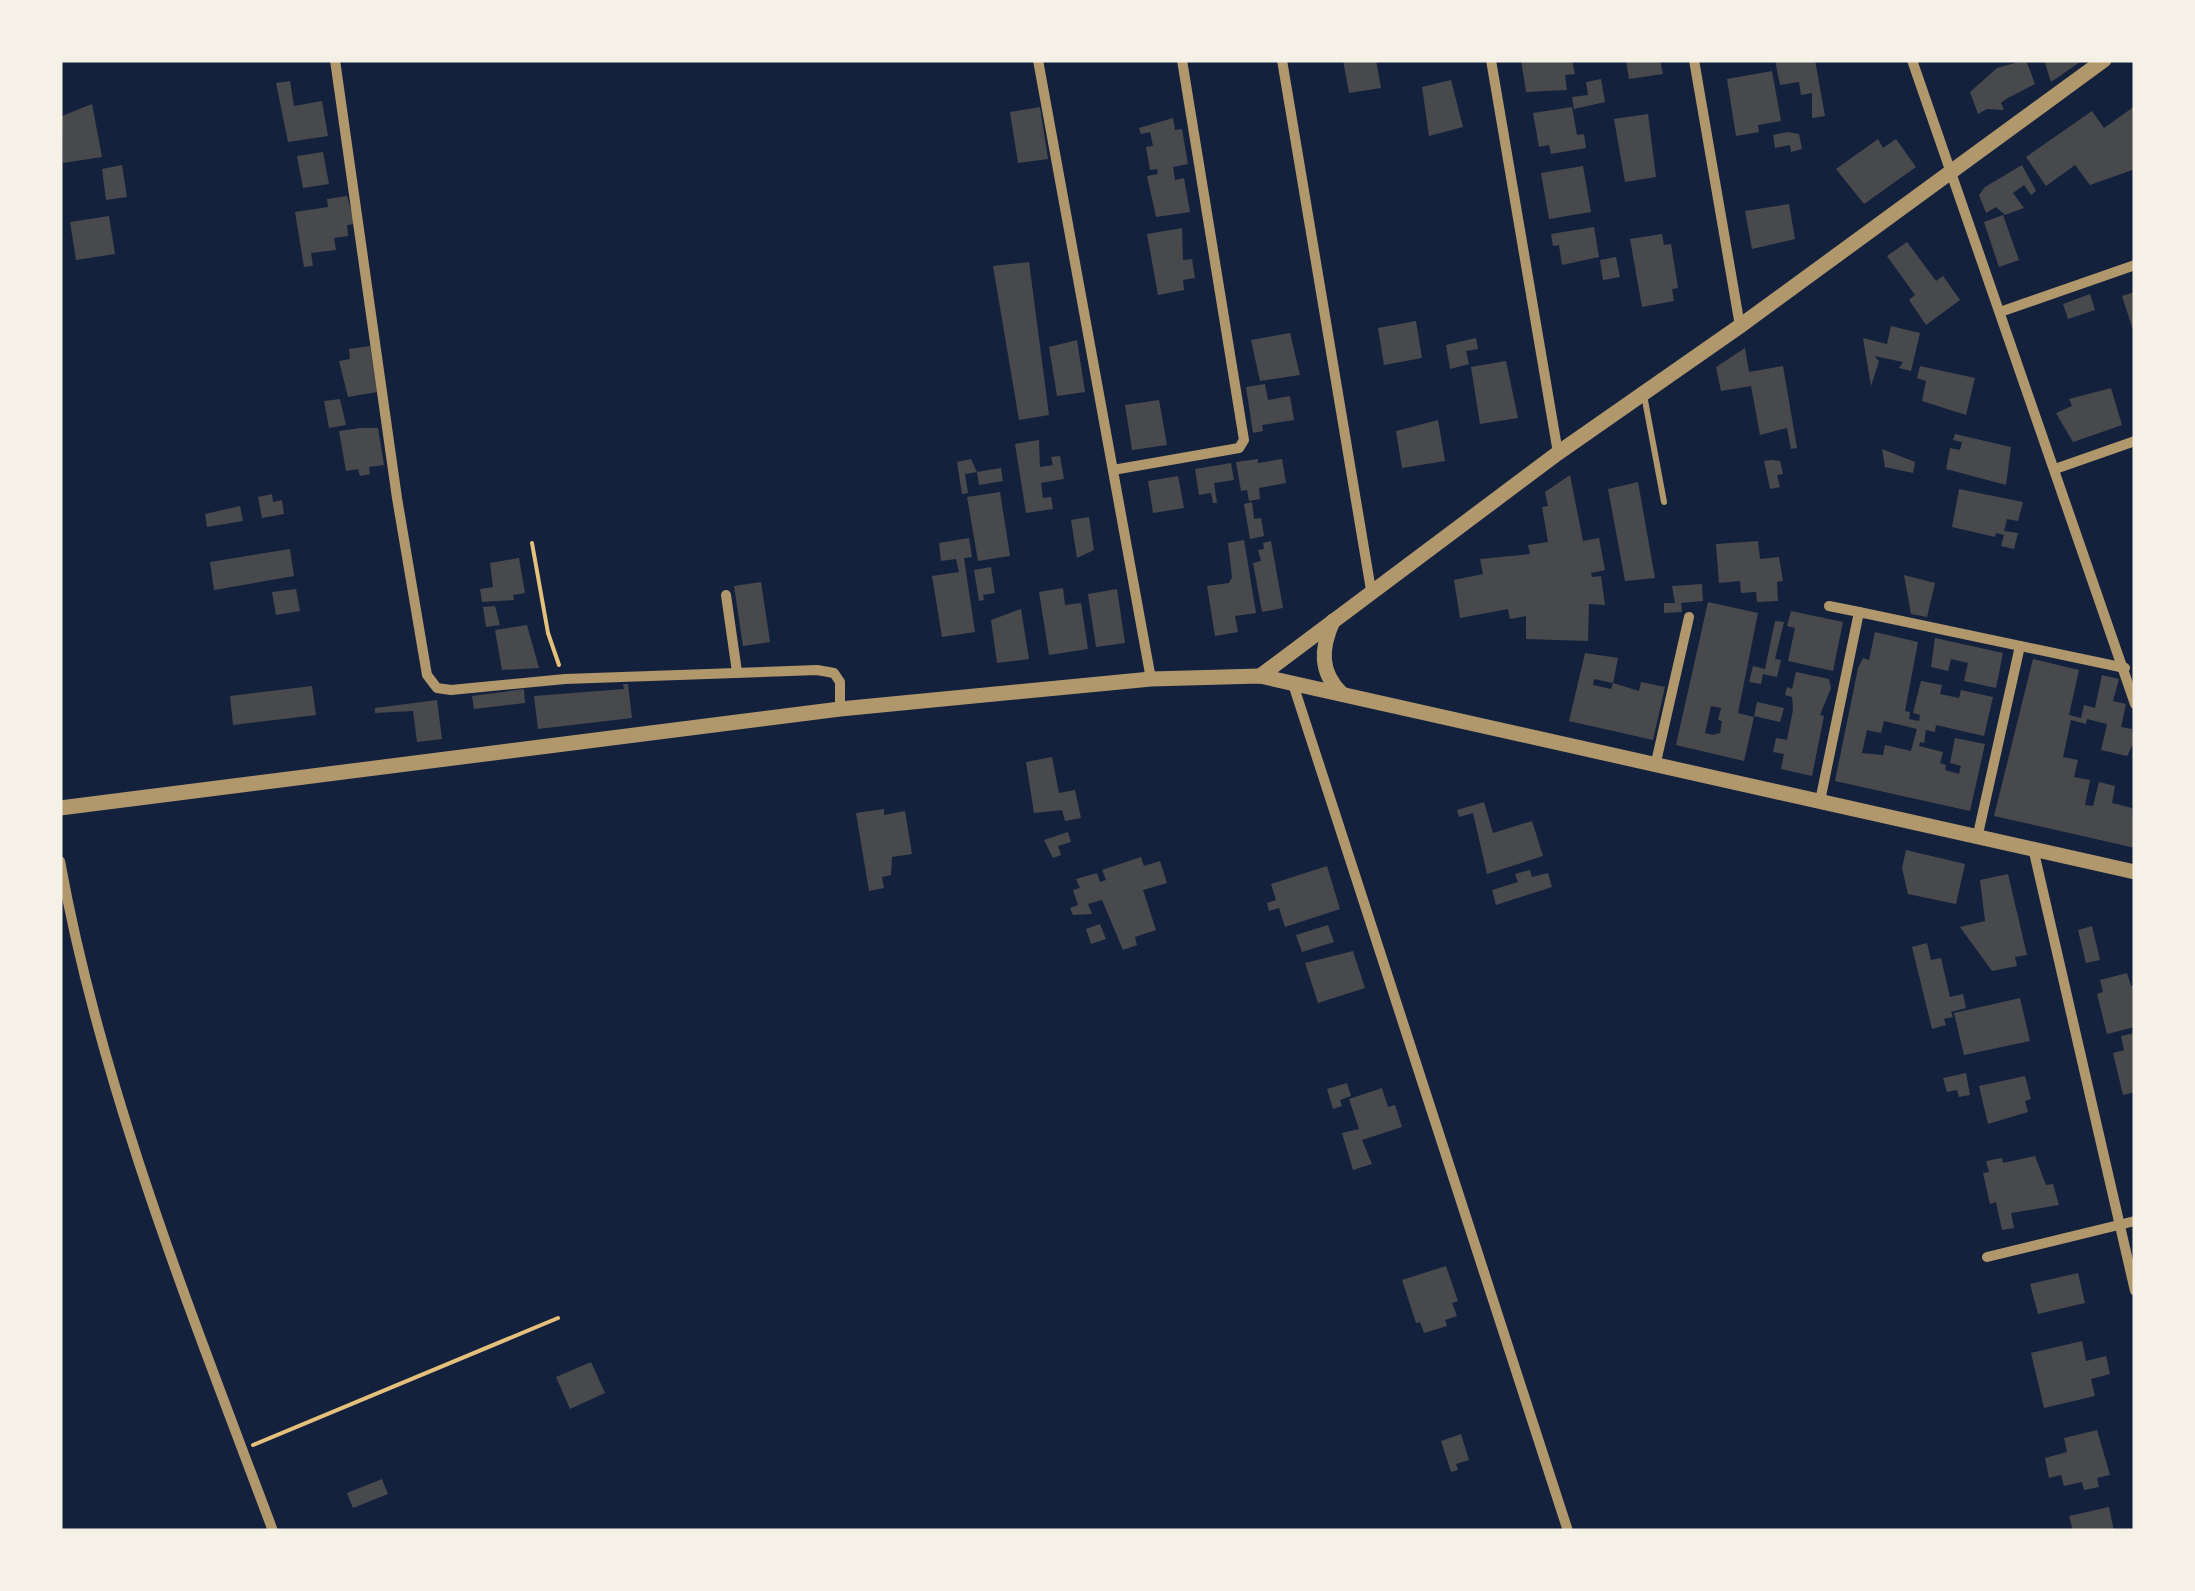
<svg xmlns="http://www.w3.org/2000/svg" width="2195" height="1591" font-family="'Crimson Pro',serif">
  <style>
    .building { fill: #48494c; fill-rule: evenodd }
    .lines { fill: none; stroke-linecap: round; stroke-linejoin: round }
    .path { stroke: #e5c07b; stroke-width: 4 }
    .service { stroke: #b1986c; stroke-width: 6 }
    .minor { stroke: #b1986c; stroke-width: 10 }
    .tertiary { stroke: #b1986c; stroke-width: 15 }
  </style>
  <rect width="100%" height="100%" fill="#14213d"/>
  <g class="building">
    <path d="M1343 60H1376L1381 88 1349 93Z"/>
    <path d="M1521 60H1572L1575 74 1565 75 1567 90 1526 92Z"/>
    <path d="M1626 60H1660L1663 74 1629 79Z"/>
    <path d="M1775 60H1815L1825 116 1812 118V93L1801 95 1799 82 1780 85Z"/>
    <path d="M2026 60 2035 84 2006 99 2001 103 2004 110 1987 109 1978 114 1970 92 1997 68Z"/>
    <path d="M2044 60H2083L2051 82Z"/>
    <path d="M1772 71 1781 121 1758 125 1759 132 1736 136 1727 79Z"/>
    <path d="M1601 79 1605 102 1574 109 1572 97 1588 95 1586 82Z"/>
    <path d="M1451 80 1463 127 1429 136 1422 87Z"/>
    <path d="M290 81 294 106 322 101 328 136 288 142 276 83Z"/>
    <path d="M92 104 102 157 63 163 62 116Z"/>
    <path d="M2135 106V169L2090 185 2075 165 2046 186 2026 157 2092 111 2104 128Z"/>
    <path d="M1040 107 1048 159 1018 163 1010 112Z"/>
    <path d="M1572 107 1577 135 1584 134 1586 148 1551 154 1549 145 1539 147 1533 113Z"/>
    <path d="M1648 114 1656 177 1625 182 1614 119Z"/>
    <path d="M1173 118 1175 130 1182 129 1188 164 1173 167 1175 180 1184 178 1190 212 1156 217 1147 176 1158 174 1157 169 1150 170 1146 147 1153 146 1150 132 1141 134 1139 128Z"/>
    <path d="M1788 132 1799 134 1802 149 1791 152 1790 145 1775 148 1773 135Z"/>
    <path d="M1878 139 1883 148 1896 139 1916 167 1864 204 1836 169Z"/>
    <path d="M323 152 329 184 303 188 297 156Z"/>
    <path d="M122 165 127 197 106 200 102 169Z"/>
    <path d="M2022 165 2036 191 2031 195 2024 185 2013 193 2024 208 2005 215 1996 207 1986 213 1979 195 1985 187Z"/>
    <path d="M1583 166 1591 212 1549 219 1541 173Z"/>
    <path d="M347 196 355 224 347 225 348 236 334 238 336 250 311 253 313 266 304 267 295 212 328 207 327 199Z"/>
    <path d="M1789 204 1795 239 1752 249 1745 211Z"/>
    <path d="M2003 215 2019 260 1999 267 1984 222Z"/>
    <path d="M109 216 115 254 76 260 70 222Z"/>
    <path d="M1594 227 1599 257 1562 265 1559 245 1553 246 1551 234Z"/>
    <path d="M1182 228 1183 260 1192 259 1195 278 1183 280 1184 290 1158 295 1147 234Z"/>
    <path d="M1662 234 1664 245 1671 244 1678 288 1672 289 1674 301 1642 307 1630 239Z"/>
    <path d="M1907 242 1936 281 1943 276 1960 300 1926 325 1909 300 1915 295 1887 256Z"/>
    <path d="M1616 257 1620 277 1603 280 1600 260Z"/>
    <path d="M1029 262 1049 415 1019 420 993 266Z"/>
    <path d="M2135 292V332L2134 333 2122 296Z"/>
    <path d="M2090 294 2095 310 2068 319 2063 304Z"/>
    <path d="M1416 321 1422 358 1384 365 1378 328Z"/>
    <path d="M1891 326 1920 333 1911 371 1899 368 1903 362 1874 356 1879 361 1871 386 1863 338 1887 344Z"/>
    <path d="M1290 333 1300 375 1260 381 1251 340Z"/>
    <path d="M1476 338 1478 349 1466 351 1469 364 1450 369 1446 345Z"/>
    <path d="M1077 340 1085 392 1057 396 1049 347Z"/>
    <path d="M370 346 377 392 348 397 339 361 350 359 349 349Z"/>
    <path d="M1745 348 1749 372 1783 366 1797 448 1791 449 1787 428 1760 435 1751 386 1721 391 1716 367Z"/>
    <path d="M1506 361 1518 418 1480 424 1471 367Z"/>
    <path d="M1920 366 1975 378 1966 415 1922 401 1926 381 1917 378Z"/>
    <path d="M1265 384 1268 400 1290 396 1294 420 1262 425 1263 431 1253 433 1246 387Z"/>
    <path d="M2111 388 2122 425 2073 442 2056 413 2072 406 2069 399Z"/>
    <path d="M340 399 346 425 329 428 324 401Z"/>
    <path d="M1159 400 1167 445 1132 450 1125 405Z"/>
    <path d="M1438 420 1445 461 1402 468 1396 431Z"/>
    <path d="M360 428H378L384 465 369 467 370 474 360 476 358 469 346 471 339 431Z"/>
    <path d="M1955 434 2011 447 2006 485 1946 469 1950 448 1960 450 1962 442 1953 440Z"/>
    <path d="M1039 440 1040 467 1053 465 1051 457 1060 456 1064 479 1041 483 1043 498 1051 497 1053 509 1026 513 1015 444Z"/>
    <path d="M1882 449 1915 462 1913 473 1885 467Z"/>
    <path d="M971 459 977 472 965 474 968 493 962 494 957 462Z"/>
    <path d="M1258 459V463L1282 459 1286 483 1259 488 1260 499 1249 501 1247 490 1241 491 1236 462Z"/>
    <path d="M1771 460 1780 461 1783 474 1777 475 1780 487 1770 489 1764 461Z"/>
    <path d="M1231 463 1234 480 1214 483 1217 503H1213L1211 493 1199 495 1195 469Z"/>
    <path d="M1001 468 1003 481 979 485 977 472Z"/>
    <path d="M1570 475 1583 541 1599 538 1605 570 1591 573 1592 577 1601 576 1605 605 1589 604 1588 641 1526 639V616L1510 619 1508 609 1460 618 1454 580 1483 574 1480 559 1530 554 1528 545 1548 542 1542 507 1548 506 1545 492Z"/>
    <path d="M1178 476 1184 508 1153 513 1148 481Z"/>
    <path d="M1638 482 1655 578 1625 581 1608 489Z"/>
    <path d="M1959 489 2023 502 2018 521 2007 519 2004 531 2018 533 2014 549 2001 546 2004 535 1996 533 1995 537 1952 527Z"/>
    <path d="M1000 492 1010 556 978 561 967 497Z"/>
    <path d="M272 494 273 502 282 500 284 514 262 518 258 497Z"/>
    <path d="M1252 502 1254 519 1261 518 1264 536 1250 539 1244 504Z"/>
    <path d="M240 506 243 521 207 527 205 514Z"/>
    <path d="M1089 517 1094 550 1077 558 1071 520Z"/>
    <path d="M969 538 972 557 964 558 975 632 942 637 932 576 959 572 956 559 941 561 939 543Z"/>
    <path d="M1244 540 1256 613 1235 616 1238 632 1215 636 1207 586 1229 583 1232 577 1228 543Z"/>
    <path d="M1271 541 1283 608 1262 612 1253 563 1261 561 1258 550 1264 549 1263 543Z"/>
    <path d="M1758 541 1760 559 1779 557 1783 581 1777 582 1778 601 1757 602 1756 592 1741 593 1740 581 1719 583 1716 544Z"/>
    <path d="M290 549 294 576 214 590 210 562Z"/>
    <path d="M519 558 525 593 513 595 514 600 482 602 480 589 493 587 490 563Z"/>
    <path d="M991 567 995 593 983 595 984 600 979 601 974 570Z"/>
    <path d="M1904 575 1935 583 1927 617 1911 614Z"/>
    <path d="M761 582 770 642 743 646 734 586Z"/>
    <path d="M1702 584 1703 601 1681 603 1682 612 1664 613V603H1675L1672 586Z"/>
    <path d="M1063 588 1065 605 1081 603 1088 649 1049 655 1039 592Z"/>
    <path d="M296 589 300 611 276 615 272 592Z"/>
    <path d="M1117 589 1125 643 1096 647 1088 594Z"/>
    <path d="M1708 602 1758 613 1738 713 1754 717 1744 761 1676 745ZM1711 706 1721 708 1718 720 1722 721 1720 733 1713 735 1705 733Z"/>
    <path d="M495 606 500 625 486 627 483 607Z"/>
    <path d="M1021 609 1029 659 997 663 991 620Z"/>
    <path d="M1791 611 1843 622 1833 671 1788 661 1795 628 1787 626Z"/>
    <path d="M1775 621 1784 622 1775 659 1781 660 1777 677 1763 674 1761 684 1749 682 1753 666 1765 669Z"/>
    <path d="M527 625 539 668 502 670 495 630Z"/>
    <path d="M1875 632 1918 642 1905 711 1910 712 1909 719 1919 721 1920 715 1913 713 1921 681 1942 685 1940 694 1959 698 1961 690 1993 697 1984 736 1936 725 1935 732 1926 730 1924 743 1920 742 1919 746 1943 752 1940 763 1946 765 1945 770 1959 774 1961 766 1950 763 1955 738 1985 744 1970 811 1835 781 1858 668 1863 658 1869 660ZM1884 721 1917 729 1911 751 1885 745 1883 755 1862 753 1867 730 1881 733Z"/>
    <path d="M1935 638 2003 653 1996 688 1964 681 1968 663 1951 659 1948 671 1931 667Z"/>
    <path d="M1585 653 1618 658 1613 683 1594 679 1593 685 1611 689 1613 683 1639 691 1641 682 1665 687 1653 740 1569 721Z"/>
    <path d="M2033 659 2079 670 2069 715 2081 718 2084 705 2095 708 2102 675 2119 679 2113 701 2126 704 2121 727 2132 729 2134 742 2127 756 2101 750 2107 724 2087 719 2086 724 2071 720 2063 757 2078 760 2074 777 2090 780 2085 805 2093 806 2099 782 2115 786 2112 803 2132 808 2135 848 1994 816Z"/>
    <path d="M1796 672 1829 679 1831 688 1820 715 1824 716 1812 776 1781 769 1784 754 1773 752 1776 738 1787 740 1793 710 1792 697 1785 695 1787 687 1792 689Z"/>
    <path d="M623 684H628L632 718 538 729 534 696 624 689Z"/>
    <path d="M312 686 316 715 233 725 230 696Z"/>
    <path d="M524 689 525 703 474 709 472 696Z"/>
    <path d="M437 700 442 739 417 742 413 711 375 713V708Z"/>
    <path d="M1757 702 1784 708 1780 722 1754 716Z"/>
    <path d="M1052 757 1059 793 1075 790 1081 818 1065 821 1062 810 1034 813 1026 762Z"/>
    <path d="M1484 802 1493 833 1532 821 1543 856 1487 874 1473 813 1459 817 1457 810Z"/>
    <path d="M884 809V815L905 811 912 854 892 857 891 875 882 877 884 888 869 891 856 813Z"/>
    <path d="M1068 832 1071 842 1058 846 1061 855 1053 858 1044 840Z"/>
    <path d="M1906 850 1965 864 1956 904 1908 894 1902 868Z"/>
    <path d="M1141 857 1144 866 1160 861 1167 883 1143 890 1156 930 1135 937 1137 945 1123 950 1102 900 1088 904 1092 914 1073 915 1070 908 1078 905 1073 890 1080 888 1076 879 1097 873 1100 882 1106 880 1102 870Z"/>
    <path d="M1327 866 1340 909 1285 927 1279 908 1269 911 1267 903 1276 900 1271 884Z"/>
    <path d="M1530 870 1532 877 1548 873 1552 887 1496 905 1492 890 1518 882 1515 874Z"/>
    <path d="M2008 874 2027 955 2015 957 2017 966 1992 971 1960 927 1985 921 1980 880Z"/>
    <path d="M1100 924 1106 939 1091 944 1086 929Z"/>
    <path d="M1328 925 1334 942 1302 952 1296 935Z"/>
    <path d="M2092 926 2100 960 2086 963 2078 930Z"/>
    <path d="M1927 943 1931 960 1941 958 1950 997 1963 994 1966 1008 1951 1012 1953 1017 1944 1019 1946 1025 1932 1029 1912 947Z"/>
    <path d="M1353 951 1365 988 1318 1003 1305 963Z"/>
    <path d="M2127 973 2131 986 2135 985V1027L2107 1034 2097 994 2103 992 2100 980Z"/>
    <path d="M2020 998 2030 1041 1964 1055 1954 1013Z"/>
    <path d="M2135 1033V1092L2123 1095 2113 1053 2124 1050 2121 1036Z"/>
    <path d="M1966 1073 1970 1095 1959 1097 1957 1090 1947 1092 1943 1078Z"/>
    <path d="M2025 1076 2031 1099 2025 1101 2028 1112 1988 1124 1979 1086Z"/>
    <path d="M1347 1083 1351 1096 1340 1100 1342 1106 1333 1109 1327 1089Z"/>
    <path d="M1382 1088 1388 1107 1395 1105 1402 1127 1362 1140 1372 1164 1353 1170 1342 1133 1359 1129 1349 1099Z"/>
    <path d="M2035 1156 2046 1185 2053 1184 2059 1205 2011 1213 2014 1228 2002 1230 1996 1202 1990 1204 1983 1173 1989 1172 1986 1161 2002 1158 2003 1163Z"/>
    <path d="M1446 1266 1458 1301 1452 1303 1457 1316 1445 1320 1447 1326 1424 1333 1420 1322 1416 1323 1402 1280Z"/>
    <path d="M2078 1273 2085 1303 2038 1314 2030 1284Z"/>
    <path d="M2082 1341 2086 1361 2106 1356 2110 1374 2091 1379 2095 1396 2044 1408 2031 1353Z"/>
    <path d="M591 1362 605 1393 570 1409 556 1377Z"/>
    <path d="M2097 1430 2110 1475 2097 1478 2099 1487 2084 1490 2082 1482 2064 1486 2061 1475 2049 1478 2045 1458 2067 1452 2064 1438Z"/>
    <path d="M1461 1434 1469 1460 1456 1464 1458 1470 1451 1472 1441 1441Z"/>
    <path d="M382 1479 388 1494 353 1508 347 1493Z"/>
    <path d="M2109 1507 2114 1531H2073L2069 1516Z"/>
  </g>
  <g class="lines">
    <g class="path">
      <path d="M532 543 548 633 559 665"/>
      <path d="M253 1445 558 1318"/>
    </g>
    <path class="service" d="M1644 395 1664 502"/>
    <g class="minor">
      <path d="M335 60 397 498 427 675 437 688 451 690 565 679 817 670 834 673 840 682V709"/>
      <path d="M1038 60 1151 679"/>
      <path d="M1282 60 1371 590"/>
      <path d="M1491 60 1558 453"/>
      <path d="M1694 60 1740 326"/>
      <path d="M1912 60 2135 704"/>
      <path d="M2000 312 2135 265"/>
      <path d="M2055 469 2135 441"/>
      <path d="M1113 470 1239 448 1244 440 1182 60"/>
      <path d="M726 595 737 672"/>
      <path d="M1829 606 1859 612"/>
      <path d="M1293 684 1568 1531"/>
      <path d="M1656 762 1689 617"/>
      <path d="M1820 801 1859 612 2125 668"/>
      <path d="M1978 834 2020 646"/>
      <path d="M2033 848 2135 1291"/>
      <path d="M60 861C102 1092 191 1312 273 1531"/>
      <path d="M1987 1257 2135 1221"/>
    </g>
    <g class="tertiary">
      <path d="M1333 621C1321 648 1319 672 1342 694"/>
      <path d="M1260 676 1558 453 1740 326 2104 60"/>
      <path d="M60 808 840 709 1151 679 1260 676 2135 872"/>
    </g>
  </g>
  <rect width="2195" height="1591" fill="none" stroke="#f6f1e7" stroke-width="125"/>
</svg>
